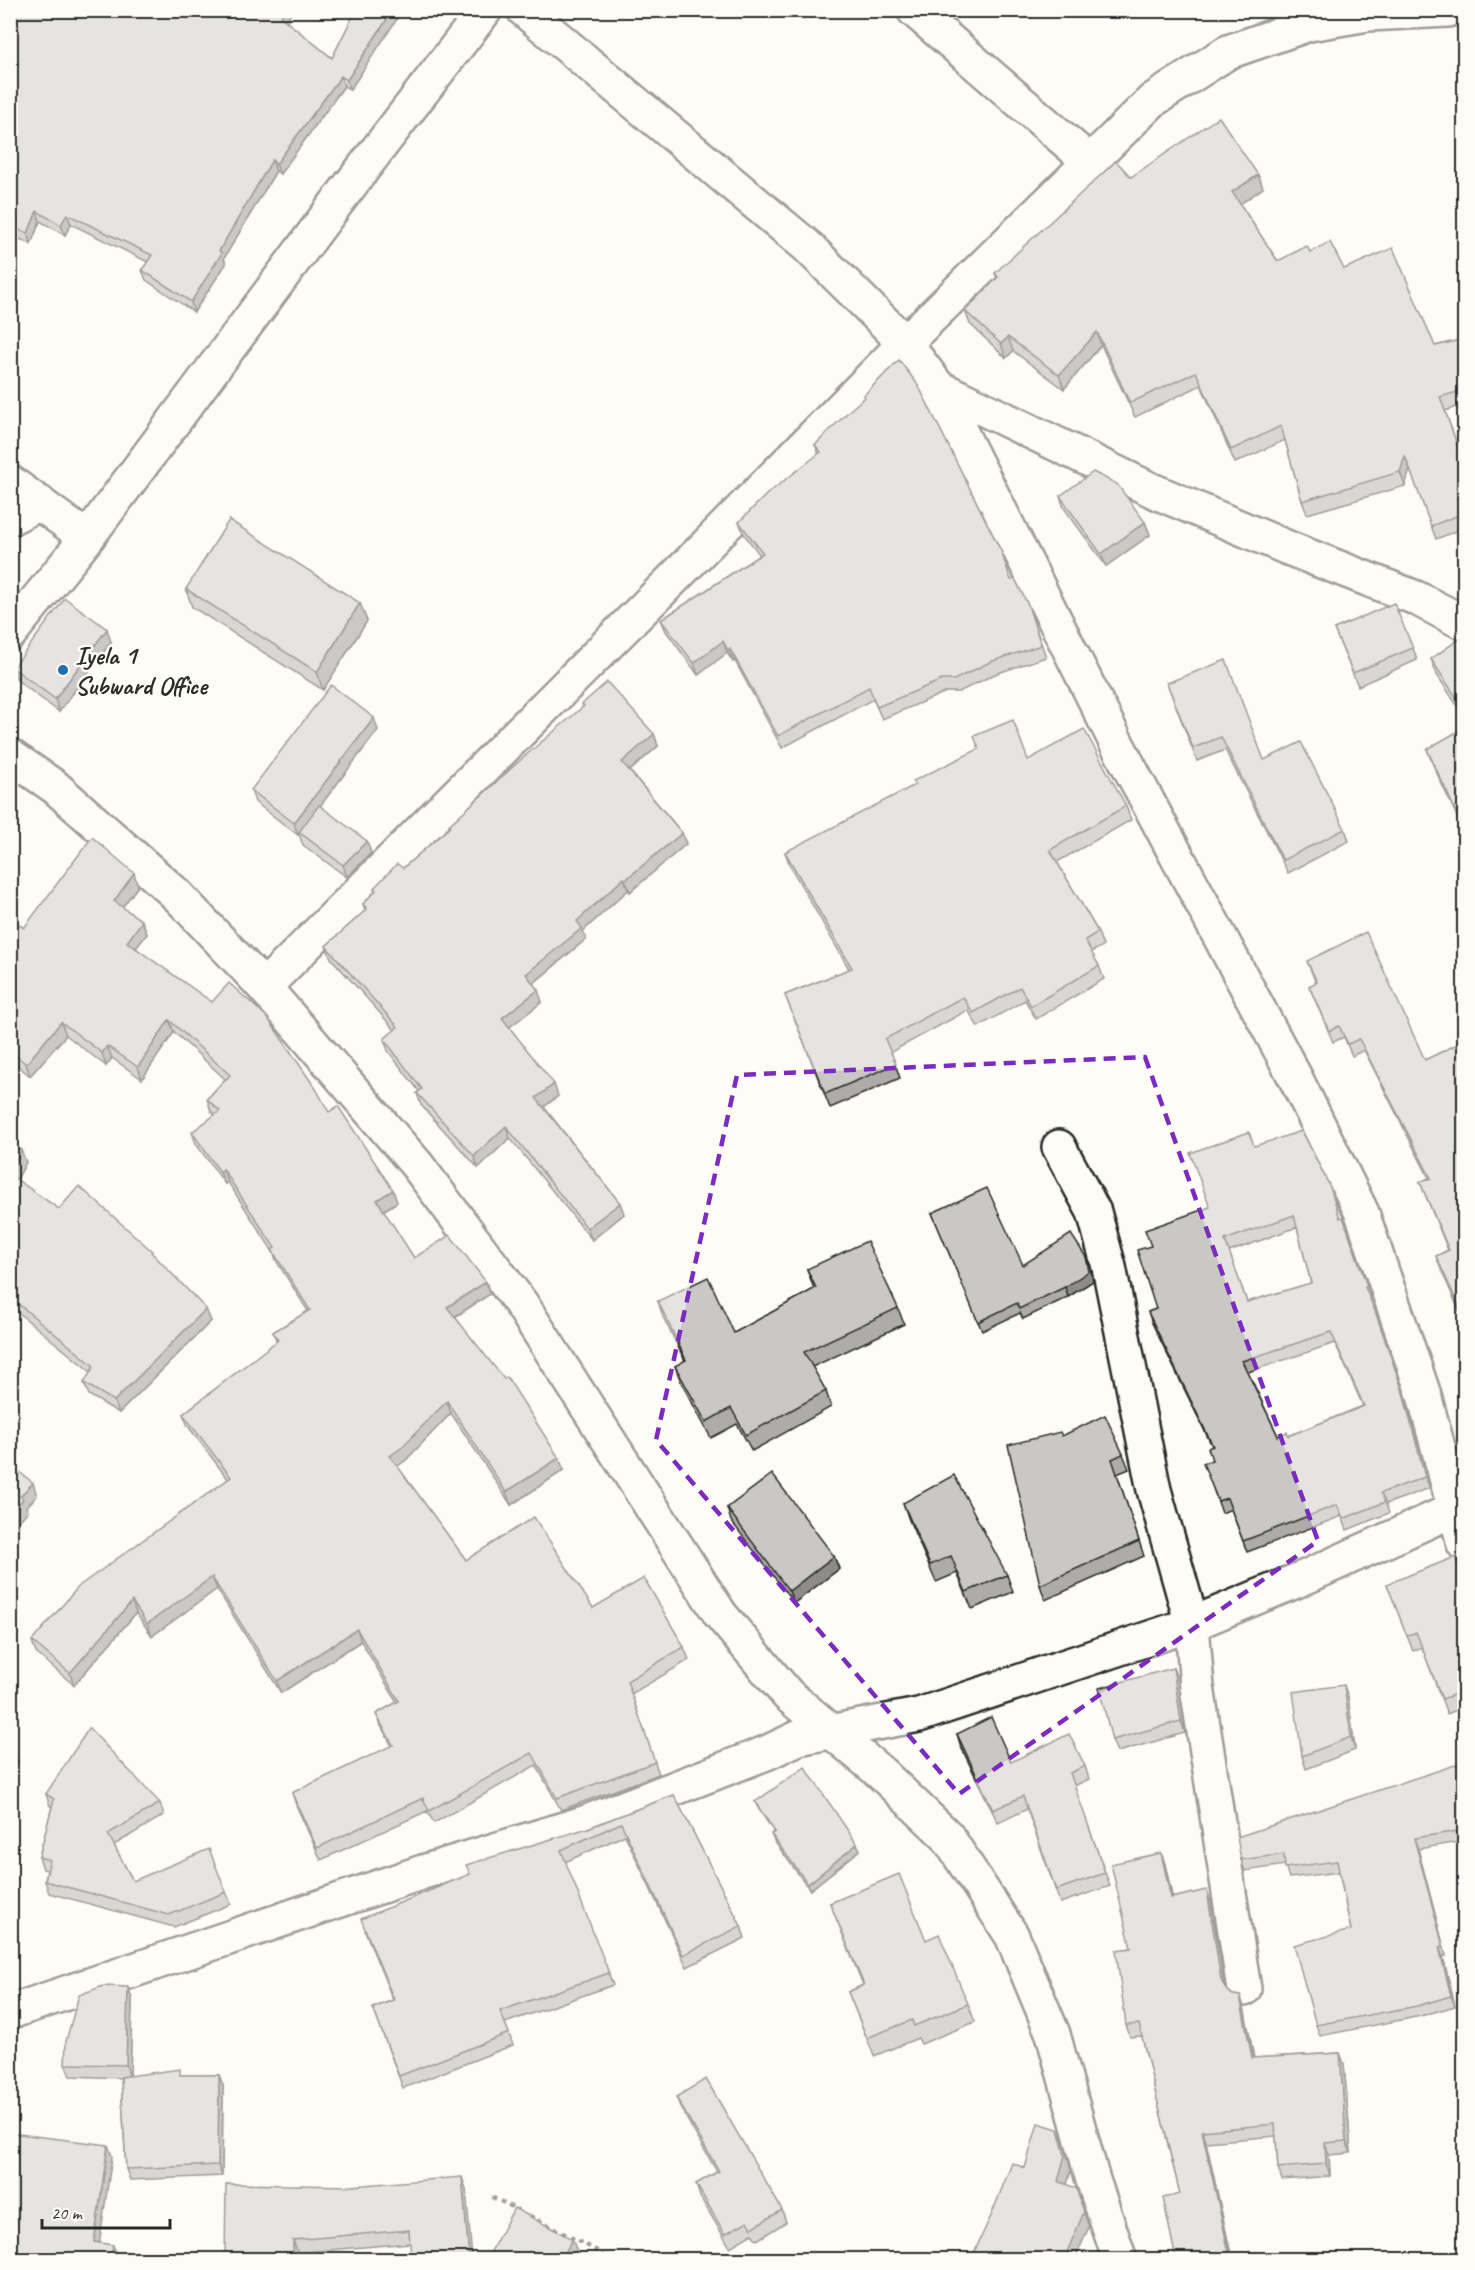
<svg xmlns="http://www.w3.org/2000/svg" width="1475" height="2270" font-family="Caveat,sans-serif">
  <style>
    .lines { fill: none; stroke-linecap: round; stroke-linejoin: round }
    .street-casing { stroke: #2b2b2b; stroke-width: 38 }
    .secondary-casing { stroke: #2b2b2b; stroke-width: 38 }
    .path { stroke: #2b2b2b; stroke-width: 4; stroke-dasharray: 4.5 4.5; stroke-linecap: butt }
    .street { stroke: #fdfcf7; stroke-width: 33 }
    .secondary { stroke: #fdfcf7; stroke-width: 33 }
    .wall { fill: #adaca9; stroke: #2b2b2b; stroke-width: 1.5; fill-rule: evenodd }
    .shaded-wall { fill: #8d8c89; stroke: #2b2b2b; stroke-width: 1.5 }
    .building { fill: #c9c8c4; stroke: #2b2b2b; stroke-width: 1.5; fill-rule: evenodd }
    .marked { fill: none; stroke: #7b2cbf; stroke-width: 4.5; stroke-dasharray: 12 8; stroke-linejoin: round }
    .poi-dot { fill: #1f6fb2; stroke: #fdfcf7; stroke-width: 2 }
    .labels { text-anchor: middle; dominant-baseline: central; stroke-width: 5; stroke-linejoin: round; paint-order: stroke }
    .poi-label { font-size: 26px; font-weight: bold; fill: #2b2b2b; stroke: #fdfcf7; text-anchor: start }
  </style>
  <rect width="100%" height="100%" fill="#fdfcf7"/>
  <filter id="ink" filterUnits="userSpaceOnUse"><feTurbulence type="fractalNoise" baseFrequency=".0167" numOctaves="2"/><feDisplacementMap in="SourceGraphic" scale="12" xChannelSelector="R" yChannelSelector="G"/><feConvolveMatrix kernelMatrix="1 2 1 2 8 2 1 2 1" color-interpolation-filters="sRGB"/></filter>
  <g filter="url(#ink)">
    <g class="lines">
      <defs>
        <g id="street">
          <path d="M524 10 807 246 905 343 938 387 1118 746 1296 1079 1362 1213 1424 1395 1464 1544"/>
          <path d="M914 10 1090 162"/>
          <path d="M938 387 1154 491 1288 548 1416 598 1464 623"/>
          <path d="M10 482 87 538"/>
          <path d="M10 518 40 503"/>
          <path d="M10 756 55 787 177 895 264 987 417 1165 522 1305 720 1614 788 1695 881 1773 947 1836 1012 1936 1053 2034 1092 2177 1120 2260"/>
          <path d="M264 987 682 570 905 343 1153 100 1228 52 1309 24 1368 14 1448 10"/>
          <path d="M1059 1147 1094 1212 1109 1267 1154 1490 1192 1624 1197 1687 1244 1989"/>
          <path d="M10 2012 423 1872 587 1822 766 1753 798 1738 919 1715 1192 1624 1308 1576 1455 1509 1464 1507"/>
        </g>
        <path id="secondary" d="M10 633 87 538 338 201 485 10"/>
      </defs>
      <use href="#street" class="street-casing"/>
      <use href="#secondary" class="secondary-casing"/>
      <g class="path">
        <path d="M492 2197 518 2210"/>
        <path d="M530 2216 596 2250 608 2260"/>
      </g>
      <use href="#street" class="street"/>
      <use href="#secondary" class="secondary"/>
    </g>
    <g class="wall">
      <path d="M10 10 287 22 332 58 356 10 350 90 344 86 280 174 276 171 224 258 226 264 194 312 146 280 142 270 148 262 71 224 65 235 40 221 31 244 10 235Z"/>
      <path d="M1258 175 1263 188 1240 204 1277 260H1280L1310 252 1344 269 1435 346 1464 339V405L1445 411 1464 464V528L1436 539 1410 469 1405 486 1307 514 1302 501 1285 440 1235 463 1201 385 1135 417 1101 345 1064 389 1013 351 1006 358 970 324 965 311 997 278 995 273 1131 177Z"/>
      <path d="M815 445 1011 580 1028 605 1046 657 995 674 959 692H946L882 719 873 699 782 748 735 661 733 662 727 653 698 675 666 631 661 620 760 555 744 534 739 522 819 454Z"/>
      <path d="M1060 496 1145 522 1150 535 1106 566 1064 508Z"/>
      <path d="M186 589 367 621 323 690 192 607Z"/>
      <path d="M1334 629 1413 648 1417 660 1358 686Z"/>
      <path d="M1464 636V716L1437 675 1431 659Z"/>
      <path d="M111 642 59 712 17 680 13 668Z"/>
      <path d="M1167 683 1345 829 1349 841 1288 873 1225 750 1197 761Z"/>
      <path d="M582 704 654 734 658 746 630 771 682 833 686 844 630 892 628 890 583 931 586 939 533 984 542 1002 509 1027 558 1096 544 1107 620 1203 624 1214 592 1240 510 1138 478 1168 421 1105 417 1093 419 1091 388 1051 384 1039 395 1030 331 958 326 946 365 911 363 904 375 891 374 888 403 868 450 827 449 825 583 707Z"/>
      <path d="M1464 728V832L1433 765 1427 749Z"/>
      <path d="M378 730 320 806 371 853 347 877 303 845 299 834 298 835 255 802 251 790Z"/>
      <path d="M1028 760 1126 806 1131 820 1057 862 1098 932 1103 946 1091 952 1099 966 1104 979 1036 1019 1025 1000 978 1027 968 1010 891 1052 900 1078 830 1108 785 995 849 969 790 866 785 852Z"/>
      <path d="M138 886 122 907 142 921 147 934 136 948 329 1112 397 1202 383 1211 414 1258 486 1282 490 1294 455 1317 564 1470 511 1505 451 1413 406 1460 397 1466 466 1560 593 1608 684 1647 689 1660 631 1694 659 1774 561 1810 536 1765 434 1823 427 1811 321 1860 296 1805 292 1793 392 1746 381 1726 376 1714 397 1702 361 1641 281 1693 217 1589 152 1636 136 1613 74 1685 36 1653 32 1641 228 1479 188 1426 183 1414 277 1342 273 1332 308 1311 277 1262 272 1250 228 1182 225 1184 196 1144 192 1132 215 1115 211 1111 207 1099 225 1079 174 1032 142 1079 112 1058 106 1066 66 1035 30 1076 10 1059V919L24 928Z"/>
      <path d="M1307 961 1425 1060 1464 1041V1322L1440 1267 1436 1256 1448 1250 1420 1182 1429 1178 1364 1050 1352 1056 1344 1037 1333 1042 1309 986 1316 983Z"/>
      <path d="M10 1144 26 1162 17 1180 59 1209 154 1256 211 1321 119 1413 89 1395 84 1383 91 1372 10 1306Z"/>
      <path d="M1254 1146 1334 1198 1340 1218 1348 1229 1371 1298H1370L1406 1400 1430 1488 1386 1504 1389 1513 1347 1530 1342 1516 1247 1552 1231 1509 1222 1513 1208 1474 1212 1460V1446L1152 1323 1148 1312 1156 1309 1151 1246 1210 1207ZM1297 1227 1311 1283 1247 1302 1229 1252ZM1335 1343 1363 1406 1288 1436H1278L1248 1372Z"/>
      <path d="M932 1213 1023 1265 1086 1257 1090 1267 1093 1281 1068 1297 1023 1319 1020 1313 982 1331Z"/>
      <path d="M807 1269 898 1308 904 1324 812 1367 826 1391 831 1407 752 1451 737 1424 711 1438 681 1382 675 1366 685 1361 663 1317 658 1301 734 1333 814 1289Z"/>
      <path d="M1062 1436 1123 1454 1129 1469 1117 1474 1144 1556 1045 1600 1040 1585Z"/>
      <path d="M903 1503 1007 1575 1013 1592 972 1609 957 1573 936 1582 909 1520Z"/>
      <path d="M727 1508 834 1556 839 1569 794 1603 731 1521Z"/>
      <path d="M1464 1582V1707L1447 1714 1422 1647 1413 1651 1387 1584Z"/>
      <path d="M1173 1668 1178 1681 1185 1733 1117 1752 1112 1740Z"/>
      <path d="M1348 1697 1355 1750 1306 1769 1302 1756Z"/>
      <path d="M957 1734 1011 1762 1085 1766 1089 1779 1074 1786 1110 1886 1060 1903 1027 1809 998 1823 961 1747Z"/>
      <path d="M1464 1762V1841L1418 1849 1446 1956 1443 1957 1455 2006 1421 2016 1320 2036 1316 2025 1351 1930 1339 1872 1289 1878 1285 1865 1245 1871 1241 1860Z"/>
      <path d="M46 1794 160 1803 164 1815 114 1845 133 1881 226 1892 231 1904 174 1927 49 1893 45 1881 47 1870 43 1869 39 1857 52 1807 50 1806Z"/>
      <path d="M674 1795 741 1926 745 1938 687 1967 625 1835 565 1862 613 1985 505 2023 513 2045 403 2088 373 2008 393 2000 365 1931 588 1828Z"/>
      <path d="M755 1802 857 1844 860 1850 810 1890 774 1841 771 1834 774 1832 758 1808Z"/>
      <path d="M1161 1853 1165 1864 1172 1897 1211 1902 1225 1988 1233 1995 1240 1996 1244 2007 1254 2058 1340 2053 1344 2064 1351 2153 1329 2155 1330 2176 1282 2180 1278 2168 1276 2136 1206 2142 1232 2259H1176L1180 2194 1142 2036 1130 2037 1126 2025 1131 1948Z"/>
      <path d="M830 1903 926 1940 968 2004 975 2022 921 2044 918 2038 874 2056 848 1992 863 1985Z"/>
      <path d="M128 1987 132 1999 130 2076 219 2075 223 2086 222 2176 130 2180 126 2169 121 2078 70 2076 65 2064Z"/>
      <path d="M676 2097 782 2210 786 2222 757 2240 752 2234 730 2247 700 2197 696 2184 717 2172 681 2109Z"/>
      <path d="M466 2189 410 2243 225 2259Z"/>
    </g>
    <g class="shaded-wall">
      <path d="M284 10H292L285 27 281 17Z"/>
      <path d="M393 10H403L350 90 347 80Z"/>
      <path d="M341 76 344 86 280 174 276 164Z"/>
      <path d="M272 160 276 171 224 258 226 264 194 312 191 302 219 251Z"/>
      <path d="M1258 175 1263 188 1237 206 1232 192Z"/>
      <path d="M37 211 40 221 31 244 28 233Z"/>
      <path d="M67 214 71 224 65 235 61 225Z"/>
      <path d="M1097 332 1101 345 1064 389 1059 375Z"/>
      <path d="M1008 337 1013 351 1006 358 1001 344Z"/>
      <path d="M1405 456 1410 469 1405 486 1400 472Z"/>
      <path d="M1145 522 1150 535 1106 566 1101 554Z"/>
      <path d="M360 603 367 621 323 690 317 672Z"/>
      <path d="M107 629 111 642 59 712 55 699Z"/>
      <path d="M723 641 727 653 698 675 694 663Z"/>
      <path d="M730 649 735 661 733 662 728 650Z"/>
      <path d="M374 718 378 730 298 835 294 823Z"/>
      <path d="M654 734 658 746 627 773 622 762Z"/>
      <path d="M682 833 686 844 630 892 625 880Z"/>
      <path d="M367 841 371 853 347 877 343 865Z"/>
      <path d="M134 873 138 886 118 913 114 901Z"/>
      <path d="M624 878 628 890 583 931 586 939 530 986 526 974 577 921Z"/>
      <path d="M142 921 147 934 131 954 127 942Z"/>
      <path d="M538 990 542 1002 506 1030 502 1018Z"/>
      <path d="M169 1020 174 1032 142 1079 138 1067Z"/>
      <path d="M61 1022 66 1035 30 1076 26 1064Z"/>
      <path d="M107 1046 112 1058 106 1066 102 1053Z"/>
      <path d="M554 1084 558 1096 540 1110 536 1098Z"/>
      <path d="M506 1126 510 1138 478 1168 474 1156Z"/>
      <path d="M21 1150 26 1162 13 1187 10 1179V1171Z"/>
      <path d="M223 1169 228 1182 225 1184 220 1172Z"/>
      <path d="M393 1190 397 1202 381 1212 377 1200Z"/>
      <path d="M620 1203 624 1214 592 1240 587 1228Z"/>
      <path d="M1086 1257 1090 1267 1093 1281 1068 1297 1065 1287Z"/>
      <path d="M486 1282 490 1294 451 1319 447 1307Z"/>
      <path d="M206 1309 211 1321 119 1413 114 1401Z"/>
      <path d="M1375 1311 1406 1400 1430 1488 1425 1477Z"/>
      <path d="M447 1401 451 1413 406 1460 395 1468 390 1456Z"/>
      <path d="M559 1458 564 1470 511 1505 506 1492Z"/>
      <path d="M33 1483 37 1496 26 1507 28 1511 10 1532V1514L20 1496Z"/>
      <path d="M834 1556 839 1569 794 1603 789 1591Z"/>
      <path d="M212 1577 217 1589 152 1636 147 1624Z"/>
      <path d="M132 1601 136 1613 74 1685 70 1673Z"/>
      <path d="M357 1629 361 1641 281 1693 277 1681Z"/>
      <path d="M1173 1668 1178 1681 1185 1733 1181 1721Z"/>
      <path d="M1344 1685 1348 1697 1355 1750 1351 1737Z"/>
      <path d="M14 1750 18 1762 10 1777V1757Z"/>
      <path d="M1414 1838 1418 1849 1446 1956 1443 1946Z"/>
      <path d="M857 1844 860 1850 810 1890 808 1884Z"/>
      <path d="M1161 1853 1165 1864 1175 1909 1171 1898Z"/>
      <path d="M1207 1890 1211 1902 1225 1992 1221 1980Z"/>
      <path d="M1439 1947 1443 1957 1455 2006 1451 1996Z"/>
      <path d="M128 1987 132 1999 130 2078 126 2065Z"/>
      <path d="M1240 1996 1244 2007 1256 2069 1252 2058Z"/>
      <path d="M1340 2053 1344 2064 1351 2153 1346 2141Z"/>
      <path d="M219 2075 223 2086 222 2176 218 2165Z"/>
      <path d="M1058 2129 1064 2144 1071 2170 1064 2196 1058 2181Z"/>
      <path d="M1202 2131 1206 2142 1232 2259H1231L1230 2257Z"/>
      <path d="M1325 2143 1329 2155 1330 2176 1326 2164Z"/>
      <path d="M108 2145 112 2156 98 2253 94 2242Z"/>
      <path d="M462 2177 466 2189 472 2259H469Z"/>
      <path d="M1076 2188 1089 2227 1075 2259H1064Z"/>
      <path d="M572 2239 577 2251 572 2259H562Z"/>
      <path d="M293 2240 298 2253V2259H293Z"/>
      <path d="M113 2245 117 2256 116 2259H111Z"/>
    </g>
    <g class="building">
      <path d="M10 10H284L281 17 332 58 356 10H393L347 80 341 76 276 164 272 160 219 251 222 253 191 302 142 270 152 255 67 214 61 225 37 211 28 233 10 227Z"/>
      <path d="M1219 117 1258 175 1232 192 1277 260H1280L1307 246 1310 252 1330 242 1344 269 1393 248 1435 346 1464 339V390L1440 397 1464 464V513L1431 526 1405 456 1400 472 1302 501 1281 426 1231 450 1196 372 1130 403 1097 332 1059 375 1008 337 1001 344 965 311 998 277 995 273 1116 161 1131 177Z"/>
      <path d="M899 360 918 385 1001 551 1011 580 1015 579 1028 605 1041 645 990 662 954 680H942L877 707 869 687 778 736 730 649 728 650 723 641 694 663 661 620 763 553 739 522 767 494 821 452 815 445 850 410 865 397 864 395Z"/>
      <path d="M1093 472 1117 484 1145 522 1101 554 1060 496Z"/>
      <path d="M229 520 360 603 317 672 186 589Z"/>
      <path d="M65 598 107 629 55 699 13 668Z"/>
      <path d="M1394 603 1413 648 1353 673 1334 629Z"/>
      <path d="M1464 636V709L1431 659Z"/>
      <path d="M1226 660 1264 760 1301 742 1345 829 1283 860 1221 737 1193 748 1167 683Z"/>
      <path d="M607 682 654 734 622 762 682 833 625 880 624 878 577 921 582 928 526 974 538 990 502 1018 554 1084 536 1098 620 1203 587 1228 506 1126 474 1156 417 1093 422 1089 384 1039 398 1027 326 946 367 909 363 904 376 890 374 888 397 864 403 868 451 826 449 825 526 755 584 706 582 704Z"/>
      <path d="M331 685 374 718 294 823 251 790Z"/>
      <path d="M1013 720 1028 760 1084 729 1126 806 1050 850 1098 932 1085 940 1099 966 1031 1006 1020 987 973 1013 963 997 885 1039 896 1064 825 1094 785 995 852 968 785 852 915 785 913 781 979 749 974 736Z"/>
      <path d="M1464 728V829L1427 749Z"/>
      <path d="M319 805 367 841 343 865 299 832Z"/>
      <path d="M92 837 134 873 114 901 142 921 127 942 212 1002 229 983 267 1017 316 1089 329 1112 338 1106 393 1190 377 1200 414 1258 450 1235 486 1282 447 1307 504 1379 507 1377 559 1458 506 1492 447 1401 401 1448 390 1456 466 1560 534 1517 593 1608 644 1578 684 1647 627 1681 655 1762 557 1798 532 1753 429 1811 423 1798 317 1848 292 1793 393 1745 376 1714 399 1701 357 1629 277 1681 212 1577 147 1624 132 1601 70 1673 32 1641 79 1586 231 1477 183 1414 278 1340 273 1332 310 1310 272 1250 275 1248 223 1169 220 1172 192 1132 220 1111 207 1099 230 1075 169 1020 138 1067 107 1046 102 1053 61 1022 26 1064 10 1050V919L24 928Z"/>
      <path d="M1366 932 1425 1060 1464 1041V1314L1463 1315 1436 1256 1449 1250 1420 1182 1431 1178 1359 1039 1348 1044 1339 1026 1329 1031 1309 986 1317 982 1307 961Z"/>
      <path d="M1302 1131 1330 1187 1340 1218 1343 1217 1367 1286 1365 1287 1375 1311 1402 1389 1425 1477 1381 1493 1385 1502 1343 1519 1337 1505 1243 1541 1227 1498 1218 1501 1203 1463 1212 1460 1208 1448 1213 1446 1148 1312 1156 1309 1137 1250 1151 1246 1145 1230 1210 1207 1190 1153 1249 1132 1254 1146ZM1294 1215 1311 1283 1247 1302 1225 1240ZM1331 1332 1364 1406 1288 1436 1287 1432 1278 1436 1242 1361Z"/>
      <path d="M10 1144 21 1150 10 1171Z"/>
      <path d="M10 1175 59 1209 79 1186 152 1251 151 1252 206 1309 114 1401 84 1383 94 1366 10 1297Z"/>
      <path d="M987 1188 1023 1265 1071 1234 1086 1257 1089 1271 1065 1287 1019 1309 1017 1303 978 1322 932 1213Z"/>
      <path d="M867 1241 898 1308 804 1352 826 1391 746 1435 731 1408 706 1422 675 1366 686 1360 658 1301 708 1277 734 1333 816 1288 807 1269Z"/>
      <path d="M1105 1415 1123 1454 1112 1459 1139 1541 1040 1585 1008 1445 1060 1432 1062 1436Z"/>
      <path d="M10 1464 33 1483 20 1496 23 1499 10 1514Z"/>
      <path d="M772 1474 834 1556 789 1591 727 1508Z"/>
      <path d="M954 1475 1007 1575 966 1592 951 1556 930 1565 903 1503Z"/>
      <path d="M1455 1557 1464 1582V1691L1442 1699 1416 1632 1407 1636 1387 1584Z"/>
      <path d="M1173 1668 1181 1721 1112 1740 1099 1688Z"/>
      <path d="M1344 1685 1351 1737 1302 1756 1293 1692Z"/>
      <path d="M991 1717 1011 1762 1069 1734 1085 1766 1070 1773 1105 1873 1056 1890 1023 1796 993 1810 957 1734Z"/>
      <path d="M89 1728 160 1803 108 1834 133 1881 209 1849 226 1892 169 1915 45 1881 50 1860 39 1857 54 1799 46 1794Z"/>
      <path d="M10 1748 14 1750 10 1757Z"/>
      <path d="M1464 1762V1830L1414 1838 1443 1946 1439 1947 1451 1996 1417 2006 1316 2025 1294 1945 1351 1930 1337 1861 1285 1868 1284 1854 1241 1860 1237 1837Z"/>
      <path d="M805 1767 857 1844 808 1884 771 1834 775 1832 755 1802Z"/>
      <path d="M674 1795 741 1926 683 1955 621 1823 561 1850 609 1973 500 2011 509 2033 399 2076 373 2008 394 2000 361 1919 470 1874 466 1865 588 1828Z"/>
      <path d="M1161 1853 1171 1898 1207 1890 1221 1980 1226 1990 1233 1995 1240 1996 1252 2058 1340 2053 1346 2141 1325 2143 1326 2164 1278 2168 1275 2124 1202 2131 1230 2257 1219 2259H1176L1163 2198 1180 2194 1139 2024 1126 2025 1116 1950 1131 1948 1111 1864Z"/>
      <path d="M899 1874 926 1940 939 1934 968 2004 914 2026 912 2020 867 2038 848 1992 864 1985 830 1903Z"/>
      <path d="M103 1986 128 1987 126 2065 65 2064 66 2041 79 1995Z"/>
      <path d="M180 2069V2075H219L218 2165 126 2169 121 2077Z"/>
      <path d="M706 2079 782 2210 752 2228 748 2221 725 2234 696 2184 719 2171 676 2097Z"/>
      <path d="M1038 2123 1058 2129 1065 2155 1058 2181 1076 2188 1084 2212 1064 2259H971L991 2216 1012 2163 1025 2168Z"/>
      <path d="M10 2132 18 2134 108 2145 94 2242 113 2245 111 2259H10Z"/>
      <path d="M462 2177 469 2259H411L409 2230 293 2240V2259H225L226 2184 352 2186Z"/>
      <path d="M514 2208 572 2239 562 2259H487Z"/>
    </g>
  </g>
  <path d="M0 0H1475V2270H0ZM1145 1057 1318 1541 959 1794 656 1440 737 1075Z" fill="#fdfcf7" fill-opacity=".55" fill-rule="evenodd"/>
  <path class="marked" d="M1145 1057 1318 1541 959 1794 656 1440 737 1075Z"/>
  <circle class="poi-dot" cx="63" cy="670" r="6"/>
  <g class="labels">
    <g class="poi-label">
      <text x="75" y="655">Iyela 1<tspan x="75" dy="30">Subward Office</tspan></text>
    </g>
  </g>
  <rect width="1475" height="2270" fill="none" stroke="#fdfcf7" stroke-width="36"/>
  <rect x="18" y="18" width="1439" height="2234" fill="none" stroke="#2b2b2b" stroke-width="2" filter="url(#ink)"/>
  <path d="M42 2219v9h128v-9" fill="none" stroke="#2b2b2b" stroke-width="3"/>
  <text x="51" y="2219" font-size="18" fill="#2b2b2b" stroke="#fdfcf7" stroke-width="4.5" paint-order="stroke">20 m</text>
</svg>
